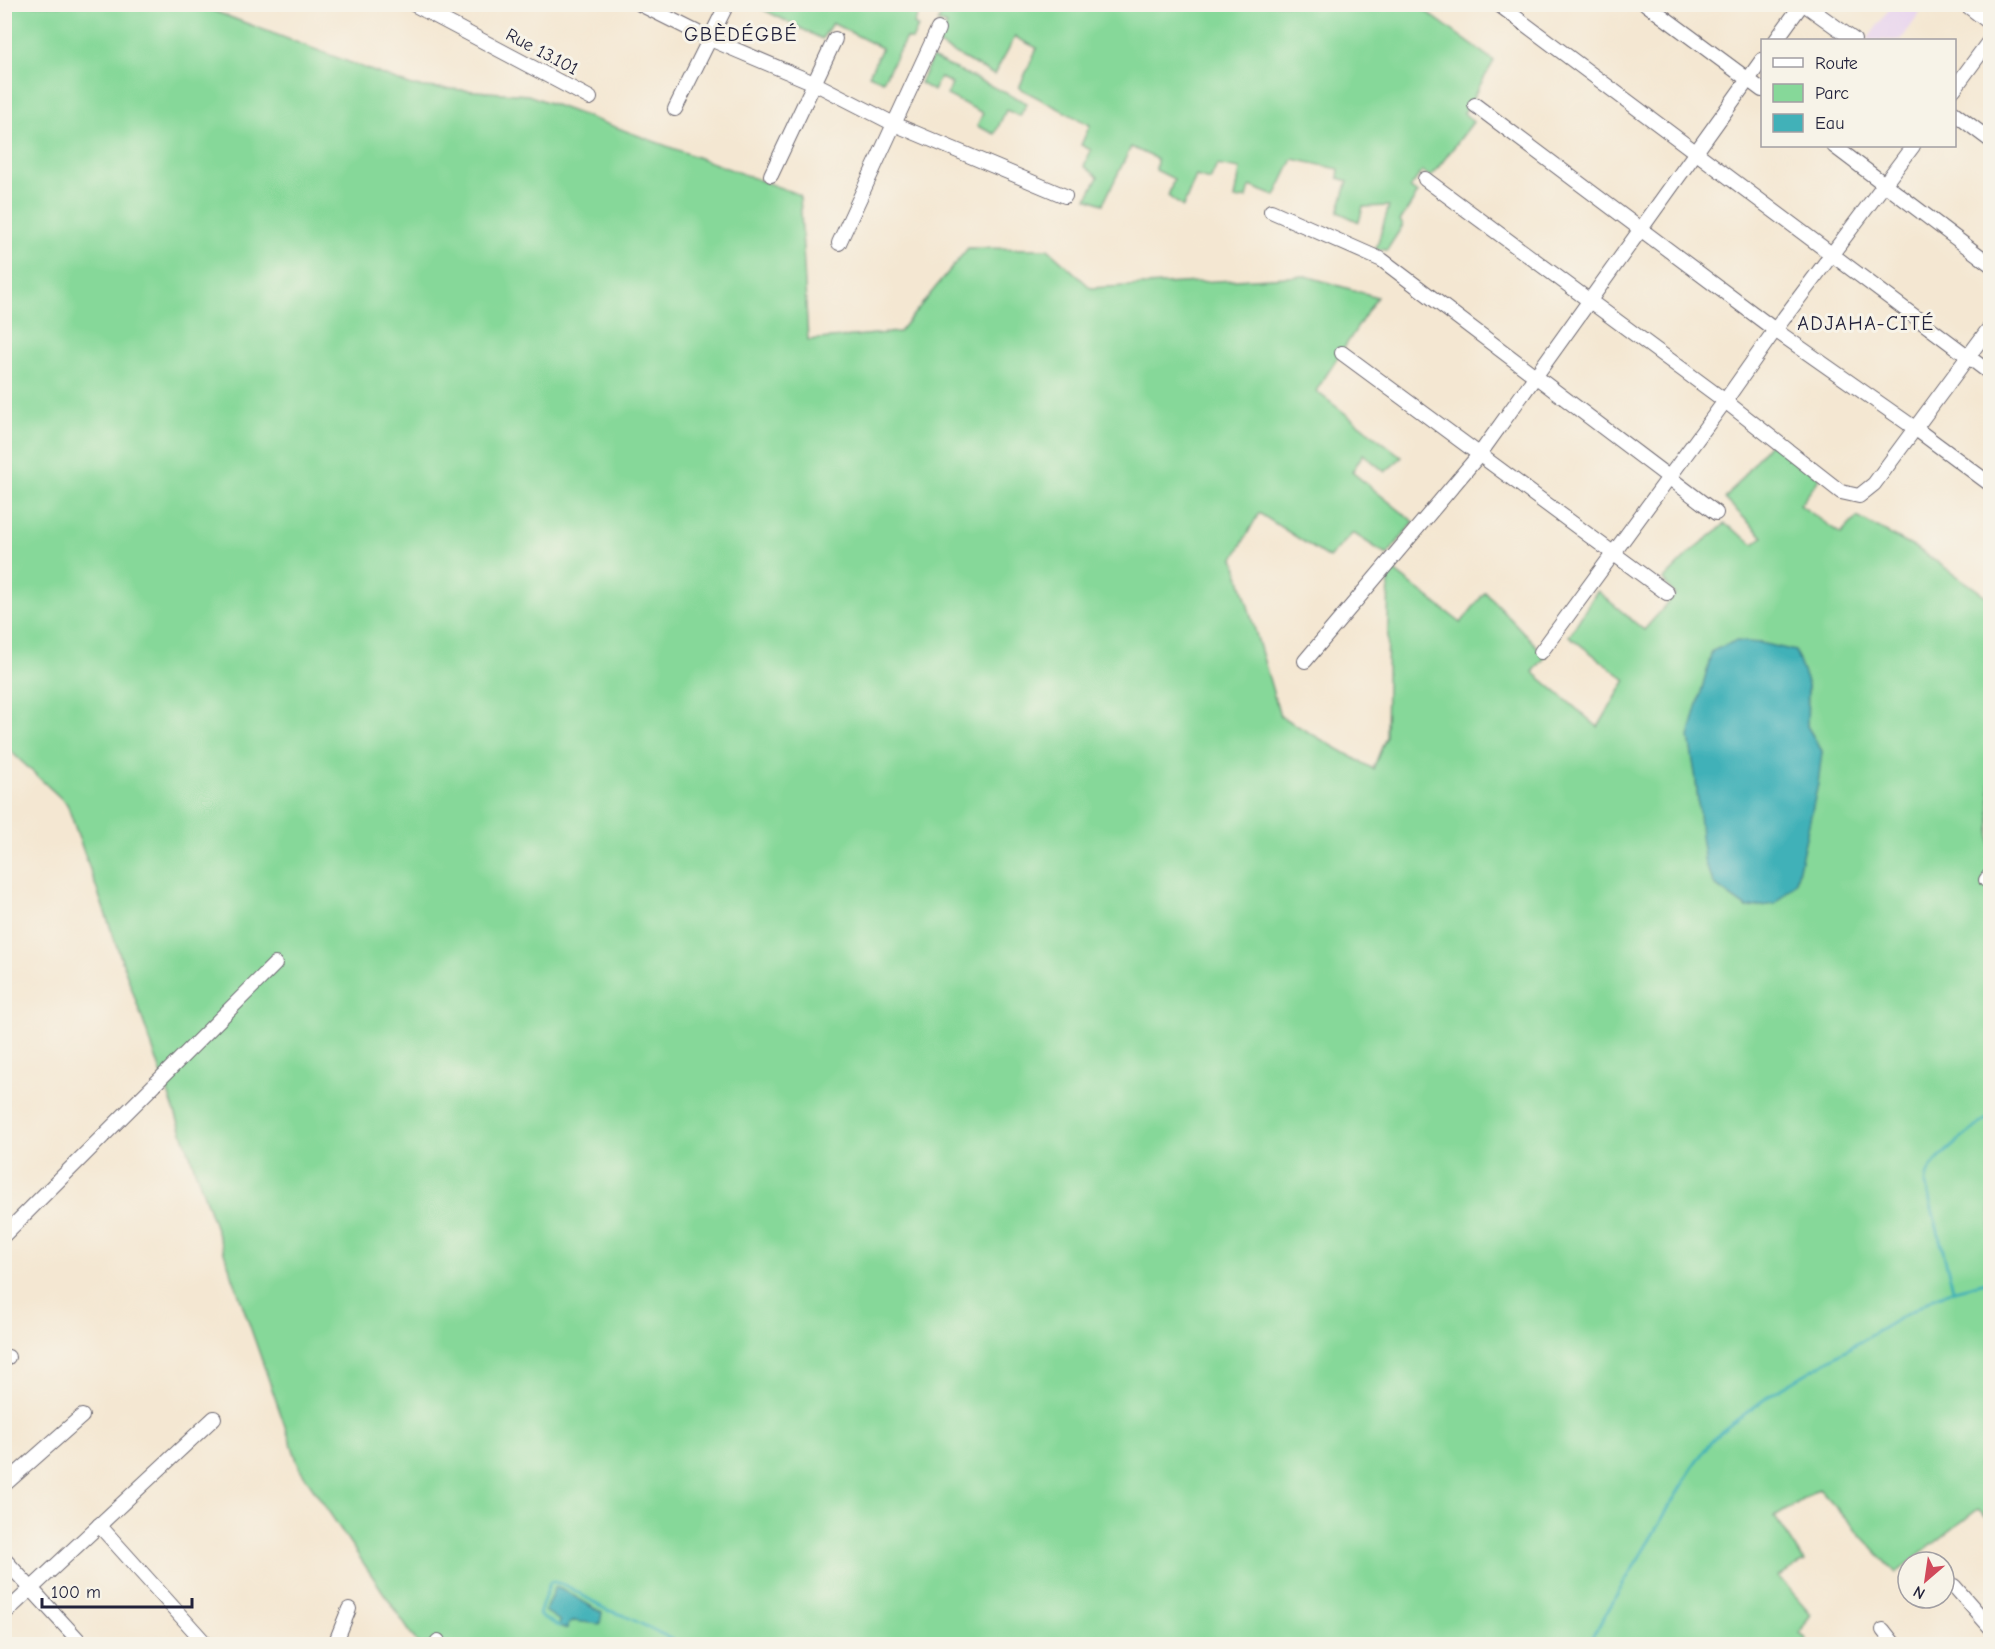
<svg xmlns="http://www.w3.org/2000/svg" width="1995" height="1649" font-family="'Comic Neue',sans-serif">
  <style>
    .built { fill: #e7d2ef }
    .green { fill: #86d899; stroke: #547d6a; stroke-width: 1.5; fill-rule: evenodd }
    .water { fill: #41b1b8; stroke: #326a7a; stroke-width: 1.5 }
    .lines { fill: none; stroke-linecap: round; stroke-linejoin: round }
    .stream { stroke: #41b1b8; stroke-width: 3 }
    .minor-casing { stroke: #6c6770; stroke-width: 16 }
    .minor { stroke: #fff; stroke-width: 14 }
    .labels { text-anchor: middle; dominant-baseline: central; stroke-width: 6; stroke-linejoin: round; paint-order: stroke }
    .street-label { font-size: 18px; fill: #22223b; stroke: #f7f3e8 }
    .neighbourhood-label { font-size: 20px; letter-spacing: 1.5px; fill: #22223b; stroke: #f7f3e8 }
  </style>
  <rect width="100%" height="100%" fill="#f7f3e8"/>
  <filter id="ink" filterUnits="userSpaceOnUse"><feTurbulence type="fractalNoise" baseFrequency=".0167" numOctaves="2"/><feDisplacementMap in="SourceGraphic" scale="12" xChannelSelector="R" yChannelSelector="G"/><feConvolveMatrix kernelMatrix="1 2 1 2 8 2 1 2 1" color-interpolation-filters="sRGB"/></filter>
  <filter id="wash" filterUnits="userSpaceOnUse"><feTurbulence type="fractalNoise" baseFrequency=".008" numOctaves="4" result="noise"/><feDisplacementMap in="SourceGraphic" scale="24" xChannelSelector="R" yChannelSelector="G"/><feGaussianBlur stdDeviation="1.35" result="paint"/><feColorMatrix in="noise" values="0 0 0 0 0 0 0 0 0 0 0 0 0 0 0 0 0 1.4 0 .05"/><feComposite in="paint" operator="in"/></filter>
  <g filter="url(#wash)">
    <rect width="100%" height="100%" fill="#f4e7d2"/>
    <path class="built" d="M1893 4 1907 5 1920 13 1901 40H1867Z"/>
    <g class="green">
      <path d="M1416 4 1494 61 1464 113 1473 122 1431 177 1422 171 1410 188 1418 193 1400 221 1403 225 1387 250 1376 249 1389 206 1363 207 1359 222 1338 212 1348 181 1338 178 1339 169 1293 159 1275 196 1250 186 1247 198 1235 199 1240 169 1217 165 1210 180 1196 176 1183 207 1168 196 1174 179 1156 170 1157 159 1131 147 1103 204 1087 198 1098 177 1084 166 1091 150 1081 145 1090 125 1019 88 1037 48 1015 37 994 75 937 44 947 25 938 22 945 5Z"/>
      <path d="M4 5H198L412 86 528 95 800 195 808 340 899 332 968 248 1048 249 1091 288 1306 276 1377 297 1316 391 1402 457 1385 472 1363 454 1352 472 1414 522 1387 555 1353 533 1329 558 1259 513 1234 558 1280 716 1373 769 1386 737 1389 567 1461 623 1485 592 1546 656 1533 672 1598 727 1626 680 1569 636 1597 591 1644 630 1675 595 1663 580 1693 550 1725 524 1754 544 1763 537 1725 499 1771 441 1820 478 1800 505 1841 534 1857 517 1921 551 1990 599V1444L1985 1445 1978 1467 1990 1475V1520L1978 1509 1896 1573 1819 1489 1775 1517 1804 1562 1778 1576 1811 1614 1800 1633 1807 1640 1801 1644H418L300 1469 67 804 5 746ZM1808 685 1807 726 1822 752 1796 882 1747 908 1715 885 1705 864 1696 780Z"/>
      <path d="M765 5H914L912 8 919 13 914 24 918 27 912 40 906 38 883 81 869 75 882 48 832 23 822 39 762 9Z"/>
      <path d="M932 58 1027 103 1020 116 1006 110 995 134 977 126 983 113 947 95 952 84 940 77 933 91 920 83Z"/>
    </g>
    <g class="water">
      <path d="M1735 641 1761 643 1795 651 1808 685 1807 726 1822 751 1818 784 1796 882 1775 904 1747 908 1715 885 1705 864 1701 836 1696 780 1689 737 1712 651Z"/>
      <path d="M555 1587 567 1592 602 1613 600 1624 574 1621 568 1625 567 1629 559 1626 560 1621 545 1611Z"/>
    </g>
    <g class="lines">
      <g class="stream">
        <path d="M1953 1289 1926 1186C1926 1180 1926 1176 1929 1171 1939 1154 1974 1129 1990 1116"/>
        <path d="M559 1626 542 1617 539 1614 550 1582H555L567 1586 607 1610 623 1615 682 1644"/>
        <path d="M1588 1644 1692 1468 1708 1445 1722 1431 1773 1393 1934 1298 1954 1290 1990 1281"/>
      </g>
    </g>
  </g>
  <g filter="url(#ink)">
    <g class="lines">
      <defs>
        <g id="minor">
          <path d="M413 4 590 98"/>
          <path d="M640 4 710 39 814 83 894 124 1065 196"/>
          <path d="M1498 4 1990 373"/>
          <path d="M1646 4 1762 90"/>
          <path d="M1804 4 1854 40"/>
          <path d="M1965 4 1990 23"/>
          <path d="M1776 40 1802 4"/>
          <path d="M1954 89 1990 40"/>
          <path d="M1475 105 1775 330 1916 429 1990 484"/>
          <path d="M675 109 727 4"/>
          <path d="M1954 113 1990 140"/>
          <path d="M1834 146 1990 264"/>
          <path d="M771 175 835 39"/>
          <path d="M1425 179 1725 401 1841 492 1859 496 1874 484 1990 327"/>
          <path d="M1271 211 1382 260 1716 513"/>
          <path d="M839 243 938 29"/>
          <path d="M1342 353 1667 593"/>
          <path d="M1541 652 1725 401 1775 330 1913 146"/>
          <path d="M1305 661 1479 455 1762 60"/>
          <path d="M1986 880 1990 875"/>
          <path d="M4 1235 275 964"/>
          <path d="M4 1360 8 1357"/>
          <path d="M4 1485 82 1416"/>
          <path d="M99 1525 206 1644"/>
          <path d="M4 1559 82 1644"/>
          <path d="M1954 1586 1990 1627"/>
          <path d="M4 1614 214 1418"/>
          <path d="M1883 1630 1894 1644"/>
          <path d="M335 1644 349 1609"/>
          <path d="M436 1644 438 1641"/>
        </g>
      </defs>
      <use href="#minor" class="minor-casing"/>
      <use href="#minor" class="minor"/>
    </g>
  </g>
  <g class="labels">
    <g class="street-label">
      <text transform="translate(542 52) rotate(28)">Rue 13.101</text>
    </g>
    <g class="neighbourhood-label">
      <text x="741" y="34">GBÈDÉGBÉ</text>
      <text x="1866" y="323">ADJAHA-CITÉ</text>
    </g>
  </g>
  <rect width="1995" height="1649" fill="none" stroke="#f7f3e8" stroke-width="24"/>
  <rect x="1761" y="39" width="195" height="108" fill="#f7f3e8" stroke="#a29fa3" stroke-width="1.5"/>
  <rect x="1773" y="58" width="30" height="9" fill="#ffffff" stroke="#a29fa3" stroke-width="1.5"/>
  <text x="1815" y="69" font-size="18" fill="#22223b">Route</text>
  <rect x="1773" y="84" width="30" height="18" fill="#86d899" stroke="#a29fa3" stroke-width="1.5"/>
  <text x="1815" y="99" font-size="18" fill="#22223b">Parc</text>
  <rect x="1773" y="114" width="30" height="18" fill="#41b1b8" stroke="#a29fa3" stroke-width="1.5"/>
  <text x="1815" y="129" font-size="18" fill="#22223b">Eau</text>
  <g transform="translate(1926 1580) rotate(209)"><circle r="28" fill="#f7f3e8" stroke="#a29fa3" stroke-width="1.5"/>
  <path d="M0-4.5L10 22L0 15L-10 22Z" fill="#d1495b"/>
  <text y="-9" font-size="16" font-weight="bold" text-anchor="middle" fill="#22223b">N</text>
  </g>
  <path d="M42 1598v9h150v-9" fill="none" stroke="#22223b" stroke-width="3"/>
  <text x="51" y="1598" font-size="18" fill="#22223b" stroke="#f7f3e8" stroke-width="4.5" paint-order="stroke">100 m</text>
</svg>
